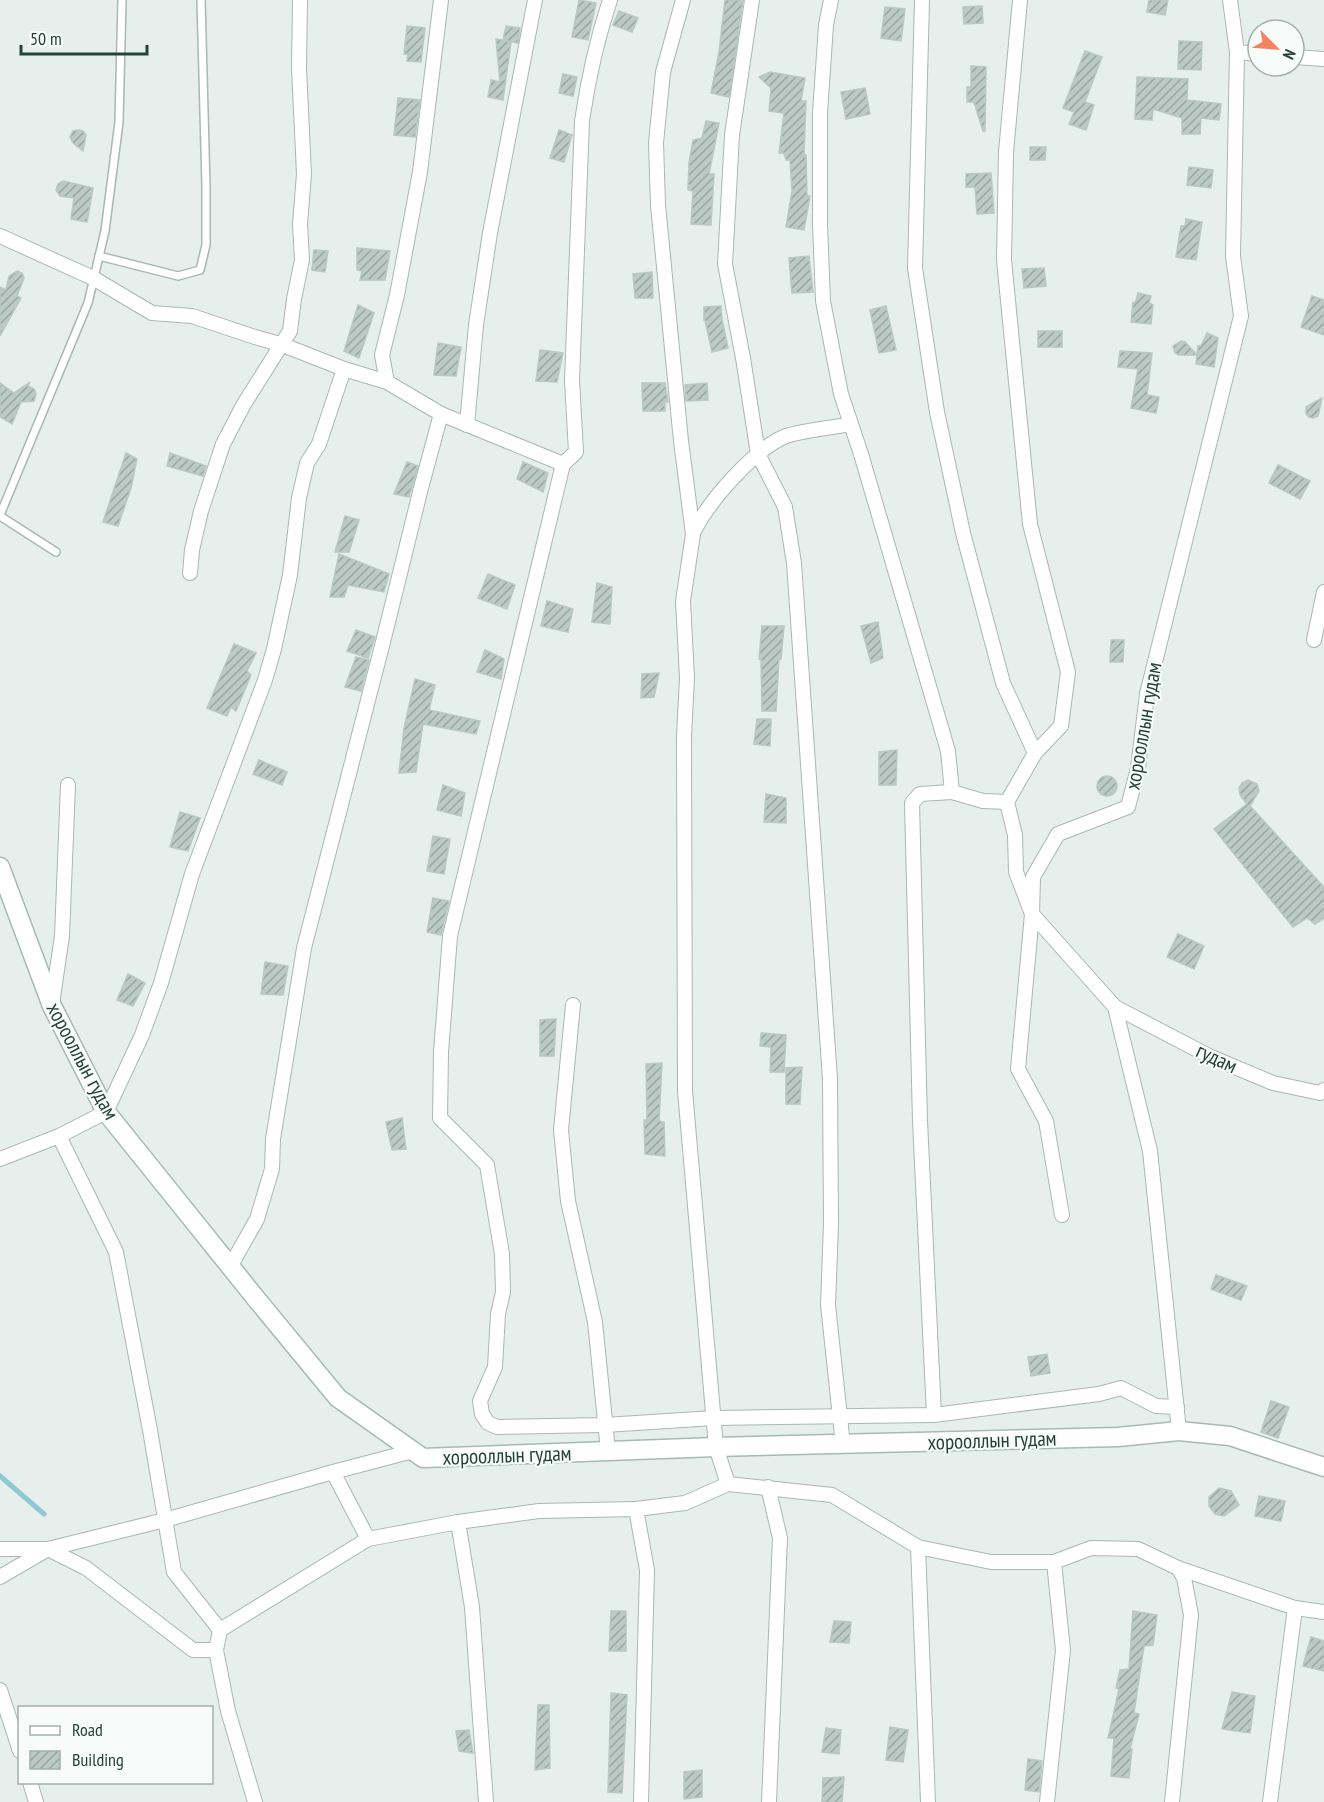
<svg xmlns="http://www.w3.org/2000/svg" width="1324" height="1802" font-family="'PT Sans Narrow',sans-serif">
  <style>
    .lines { fill: none; stroke-linecap: round; stroke-linejoin: round }
    .stream { stroke: #8ec9d4; stroke-width: 5 }
    .building { fill: url(#building-hatch); stroke: #b8c9c2; stroke-width: 1.5 }
    .lane-casing { stroke: #a8b8b2; stroke-width: 10 }
    .street-casing { stroke: #a8b8b2; stroke-width: 16 }
    .secondary-casing { stroke: #a4bbb3; stroke-width: 21 }
    .lane { stroke: #fff; stroke-width: 7 }
    .street { stroke: #fff; stroke-width: 14 }
    .secondary { stroke: #fff; stroke-width: 18 }
    .labels { text-anchor: middle; dominant-baseline: central; stroke-width: 4.5; stroke-linejoin: round; paint-order: stroke }
    .street-label { font-size: 21px; fill: #24423a; stroke: #f7fbf9 }
  </style>
  <defs>
    <pattern id="building-hatch" width="6" height="6" patternUnits="userSpaceOnUse" patternTransform="scale(1.5)"><rect width="6" height="6" fill="#bbcac4"/><path d="M-1 1l2-2M0 6l6-6M5 7l2-2" fill="none" stroke="#98a6a0"/></pattern>
  </defs>
  <rect width="100%" height="100%" fill="#e6efeb"/>
  <g class="lines">
    <path class="stream" d="M0 1476 44 1514"/>
  </g>
  <g class="building">
    <path d="M579 0 596 3 588 40 572 37Z"/>
    <path d="M725 0H743L729 97 711 93 719 52Z"/>
    <path d="M1149 0H1168L1165 15 1147 12Z"/>
    <path d="M982 6 983 23 964 24 963 7Z"/>
    <path d="M885 7 905 9 901 41 881 38Z"/>
    <path d="M619 11 638 18 632 32 613 25Z"/>
    <path d="M407 26 425 28 421 62 407 61 408 54H404Z"/>
    <path d="M506 26 520 28 518 43 503 40Z"/>
    <path d="M496 39 511 42 503 100 488 97 491 80 500 82Z"/>
    <path d="M1179 41 1202 42 1201 70 1178 69Z"/>
    <path d="M1085 51 1102 57 1085 102 1094 105 1086 130 1069 124 1074 112 1063 108Z"/>
    <path d="M971 66 986 67 985 131H983L974 102H967V87H971Z"/>
    <path d="M770 72 805 78 801 101H806L804 155H806L807 196H810L804 230 786 227 792 191 790 160H786L784 153H779L784 113 769 111 771 88 759 77Z"/>
    <path d="M563 74 577 77 573 96 559 93Z"/>
    <path d="M1137 77 1188 79 1187 100 1221 104 1219 120 1201 118 1200 134H1182V118L1153 109 1152 120 1135 119Z"/>
    <path d="M865 88 870 114 846 119 841 92Z"/>
    <path d="M398 98 420 100 415 137 394 135Z"/>
    <path d="M706 121 719 123 709 174H714L711 225 691 224 693 191 688 190 689 163 693 140 702 138Z"/>
    <path d="M78 130 83 131 86 135 83 151 73 143 70 137 73 131Z"/>
    <path d="M559 130 572 135 564 162 550 158Z"/>
    <path d="M1030 147H1046L1045 160H1030Z"/>
    <path d="M1189 167 1213 170 1211 188 1187 185Z"/>
    <path d="M991 173 994 213 977 214 975 187H966V174Z"/>
    <path d="M63 181 93 188 87 222 71 219 74 198 60 196 56 190 58 184Z"/>
    <path d="M1186 219 1202 222 1196 260 1176 257 1181 226H1185Z"/>
    <path d="M357 248 390 251 385 280H360L362 271 357 270Z"/>
    <path d="M314 250 328 251 325 272 312 270Z"/>
    <path d="M809 256 813 292 792 293 789 258Z"/>
    <path d="M1044 268 1046 286 1024 288 1022 269Z"/>
    <path d="M17 271 22 273 24 278 17 296 21 298 0 336V287L6 290 9 276Z"/>
    <path d="M652 272 653 298H635L633 274Z"/>
    <path d="M1138 293 1151 296 1149 303 1153 305 1151 324 1131 322 1133 303 1136 301Z"/>
    <path d="M1312 296 1324 300V335L1301 327Z"/>
    <path d="M358 305 374 313 359 358 344 351Z"/>
    <path d="M721 306 722 319 728 348 712 352 705 320H704V307Z"/>
    <path d="M886 306 896 350 879 353 870 310Z"/>
    <rect x="1038" y="331" width="24" height="16"/>
    <path d="M1207 333 1218 338 1214 367 1196 364 1198 346H1201Z"/>
    <path d="M1181 341 1185 342 1197 355H1179L1175 353 1173 346Z"/>
    <path d="M438 343 461 347 456 376 434 375Z"/>
    <path d="M540 350 563 353 557 382 536 381Z"/>
    <path d="M1120 351 1152 353 1147 395 1159 397 1156 413 1131 408 1138 369 1118 367Z"/>
    <path d="M30 382 28 386 34 389 36 394 34 401 21 402 12 424 0 417V383L14 393Z"/>
    <path d="M642 383H665L668 402H665V411H643Z"/>
    <path d="M707 383 708 400 686 401 685 385Z"/>
    <path d="M1322 398 1318 416 1313 418 1309 417 1306 414V407Z"/>
    <path d="M126 453 137 459 131 488 118 526 103 522Z"/>
    <path d="M170 453 206 466 203 476 167 466Z"/>
    <path d="M407 462 418 466 409 497 394 494Z"/>
    <path d="M523 462 548 473 543 492 517 479Z"/>
    <path d="M1278 465 1310 481 1300 499 1269 483Z"/>
    <path d="M345 516 359 520 349 552H335Z"/>
    <path d="M339 554 389 574 384 592 348 585 344 597H330Z"/>
    <path d="M488 574 515 585 507 609 478 598Z"/>
    <path d="M597 583 612 587 610 624 592 622Z"/>
    <path d="M547 601 573 609 568 632 541 626Z"/>
    <path d="M878 622 883 658 871 663 861 626Z"/>
    <path d="M762 626H784L781 659H779L776 711H762L761 659H759Z"/>
    <path d="M356 630 375 637 368 658 347 651Z"/>
    <path d="M1111 640H1124L1123 662H1110Z"/>
    <path d="M234 644 256 653 247 671 251 675 236 711 231 707 227 716 207 708Z"/>
    <path d="M485 650 504 659 501 679 477 672Z"/>
    <path d="M356 657 369 660 361 691 345 687Z"/>
    <path d="M659 673 654 697 641 698 642 674Z"/>
    <path d="M415 679 435 685 429 710 480 721 476 734 423 724 416 772 399 773 404 728Z"/>
    <path d="M757 719H771L770 746 754 744Z"/>
    <path d="M897 750 896 785H879V752Z"/>
    <path d="M259 760 287 772 282 785 253 774Z"/>
    <circle cx="1107" cy="786" r="10"/>
    <path d="M1248 780 1257 784 1259 791 1250 806 1324 887V918L1315 924 1307 918 1293 927 1214 829 1247 804 1240 795 1239 788 1242 783Z"/>
    <path d="M443 785 465 793 461 816 437 810Z"/>
    <path d="M766 794 786 798V823L764 822Z"/>
    <path d="M180 812 200 818 188 851 170 847Z"/>
    <path d="M433 836 450 839 444 874 427 871Z"/>
    <path d="M433 898 449 901 441 935 427 932Z"/>
    <path d="M1178 934 1204 946 1194 969 1167 957Z"/>
    <path d="M265 962 288 966 283 995 261 994Z"/>
    <path d="M128 974 145 983 133 1006 117 1000Z"/>
    <path d="M556 1019 554 1056H540V1020Z"/>
    <path d="M761 1033 786 1035 784 1072H770L771 1047 760 1046Z"/>
    <path d="M662 1063 659 1121 664 1122 665 1156 645 1154 644 1120H647L646 1064Z"/>
    <path d="M802 1067 800 1104H786V1068Z"/>
    <path d="M402 1118 406 1149 392 1150 386 1122Z"/>
    <path d="M1216 1275 1247 1286 1241 1300 1211 1289Z"/>
    <path d="M1047 1354 1050 1373 1031 1376 1028 1357Z"/>
    <path d="M1271 1401 1289 1407 1278 1438 1261 1432Z"/>
    <path d="M1219 1488 1231 1491 1239 1505 1224 1516 1215 1514 1209 1506V1497Z"/>
    <path d="M1259 1496 1285 1501 1281 1521 1255 1516Z"/>
    <path d="M611 1611H626V1651H609Z"/>
    <path d="M1133 1611 1157 1615 1153 1645 1144 1646 1134 1713 1139 1714 1130 1749H1132L1129 1778 1111 1776 1114 1738H1108L1119 1689 1116 1688 1120 1670 1129 1669Z"/>
    <path d="M834 1621 851 1622 849 1643 830 1642Z"/>
    <path d="M1311 1637 1324 1641V1671L1303 1666Z"/>
    <path d="M1232 1692 1255 1696 1250 1733 1222 1729Z"/>
    <path d="M611 1693 627 1695 622 1793 608 1792Z"/>
    <path d="M538 1705H549L550 1768 535 1770Z"/>
    <path d="M890 1727 908 1730 903 1762 886 1760Z"/>
    <path d="M826 1728 841 1730 839 1754 822 1752Z"/>
    <path d="M469 1730 473 1753 459 1751 456 1731Z"/>
    <path d="M1028 1759 1042 1761 1039 1792 1025 1790Z"/>
    <path d="M702 1770V1797L684 1799V1772Z"/>
    <path d="M844 1777 842 1802H822L823 1778Z"/>
  </g>
  <g class="lines">
    <defs>
      <g id="lane">
        <path d="M99 256 178 276 200 270 206 245V186L201 0"/>
        <path d="M0 515 88 303 105 231 119 122 122 0"/>
        <path d="M0 516 56 552"/>
      </g>
      <g id="street">
        <path d="M683 0 663 72 656 143 658 205 681 441 693 534 683 601 687 678 684 736 685 1091 716 1447 728 1484 832 1495 918 1547 991 1562H1054L1091 1548 1138 1549 1178 1568 1184 1578 1191 1615 1172 1802"/>
        <path d="M752 0 732 135 725 264 743 358 758 454 785 507 794 563 830 1079 831 1224 828 1305 843 1445"/>
        <path d="M831 0 826 25 820 113V224L823 301 841 394 861 454 948 751 952 792 983 801 1007 802"/>
        <path d="M922 0 915 268 937 412 963 533 1003 683 1035 753"/>
        <path d="M1020 0 1006 152 1004 260 1030 524 1068 672 1061 726 1035 753 1007 802 1015 835 1016 872 1032 914 1115 1007 1150 1151 1179 1431"/>
        <path d="M1237 52 1258 54"/>
        <path d="M1294 57 1324 59"/>
        <path d="M0 236 93 278 152 313 192 316 255 337 283 345 344 369 387 382 441 414 563 464 576 452 572 380 582 121C588 80 597 39 610 0"/>
        <path d="M387 382 382 355 397 295 420 172 441 0"/>
        <path d="M467 425 476 325 490 233 535 0"/>
        <path d="M563 464 450 936 441 1052 440 1118 487 1165 502 1254 503 1292 498 1314 495 1367 480 1401 482 1414 488 1423 497 1427 605 1425 714 1418 934 1415 920 1121 912 803 920 794 952 792"/>
        <path d="M693 533C708 502 754 449 786 436 805 430 831 428 851 424"/>
        <path d="M190 573 192 550 201 511 223 444 244 404 290 331 294 299 302 260 300 224 304 174 299 68 300 0"/>
        <path d="M1314 640 1324 592"/>
        <path d="M52 1004 62 936 68 785"/>
        <path d="M573 1005 561 1130 568 1201 595 1322 608 1451"/>
        <path d="M1115 1007 1211 1057 1273 1083 1320 1093 1324 1090"/>
        <path d="M59 1136 116 1252 150 1430 174 1572 220 1630"/>
        <path d="M0 1159 59 1136 106 1112 142 1035 161 983 192 874 265 680 274 649 290 575 299 498 307 463 319 444 344 369"/>
        <path d="M1062 1215 1046 1121 1018 1069 1032 914 1033 877 1058 834 1128 807 1138 768 1147 694 1241 316 1233 256 1237 52 1230 0"/>
        <path d="M230 1267 257 1219 272 1169 273 1139 304 948 383 642 421 488 441 414"/>
        <path d="M934 1415 1099 1394 1121 1388 1156 1406 1177 1407"/>
        <path d="M333 1472 368 1539"/>
        <path d="M768 1487 780 1538 769 1802"/>
        <path d="M636 1509 685 1503 728 1484"/>
        <path d="M918 1547 928 1802"/>
        <path d="M0 1549H48L165 1520 333 1472 413 1451"/>
        <path d="M1178 1568 1295 1608 1270 1802"/>
        <path d="M0 1577 48 1549 86 1568 193 1650H216"/>
        <path d="M1295 1608 1324 1612"/>
        <path d="M0 1690 20 1751"/>
        <path d="M30 1782 36 1802"/>
        <path d="M255 1802 228 1711 216 1650 220 1630 368 1539 458 1522"/>
        <path d="M486 1802 472 1607 458 1522 539 1511 636 1509 647 1570 641 1802"/>
        <path d="M1047 1802 1063 1650 1054 1562"/>
      </g>
      <path id="secondary" d="M0 867 52 1006 106 1112 258 1301 338 1398 423 1458 716 1447 1118 1437 1179 1431 1230 1436 1324 1467"/>
    </defs>
    <use href="#lane" class="lane-casing"/>
    <use href="#street" class="street-casing"/>
    <use href="#secondary" class="secondary-casing"/>
    <use href="#lane" class="lane"/>
    <use href="#street" class="street"/>
    <use href="#secondary" class="secondary"/>
  </g>
  <g class="labels">
    <g class="street-label">
      <text transform="translate(1143 726) rotate(-80)">хорооллын гудам</text>
      <text transform="translate(1217 1058) rotate(25)">гудам</text>
      <text transform="translate(83 1061) rotate(62)">хорооллын гудам</text>
      <text transform="translate(992 1440) rotate(-2)">хорооллын гудам</text>
      <text transform="translate(507 1455) rotate(-2)">хорооллын гудам</text>
    </g>
  </g>
  <rect x="18" y="1706" width="195" height="78" fill="#f7fbf9" stroke="#a3b1ad" stroke-width="1.5"/>
  <rect x="30" y="1726" width="30" height="9" fill="#ffffff" stroke="#a3b1ad" stroke-width="1.5"/>
  <text x="72" y="1736" font-size="18" fill="#24423a">Road</text>
  <rect x="30" y="1751" width="30" height="18" fill="url(#building-hatch)" stroke="#a3b1ad" stroke-width="1.5"/>
  <text x="72" y="1766" font-size="18" fill="#24423a">Building</text>
  <g transform="translate(1276 48) rotate(115)"><circle r="28" fill="#f7fbf9" stroke="#a3b1ad" stroke-width="1.5"/>
  <path d="M0-4.5L10 22L0 15L-10 22Z" fill="#f4845f"/>
  <text y="-9" font-size="16" font-weight="bold" text-anchor="middle" fill="#24423a">N</text>
  </g>
  <path d="M21 45v9h126v-9" fill="none" stroke="#24423a" stroke-width="3"/>
  <text x="30" y="45" font-size="18" fill="#24423a" stroke="#f7fbf9" stroke-width="4.5" paint-order="stroke">50 m</text>
</svg>
